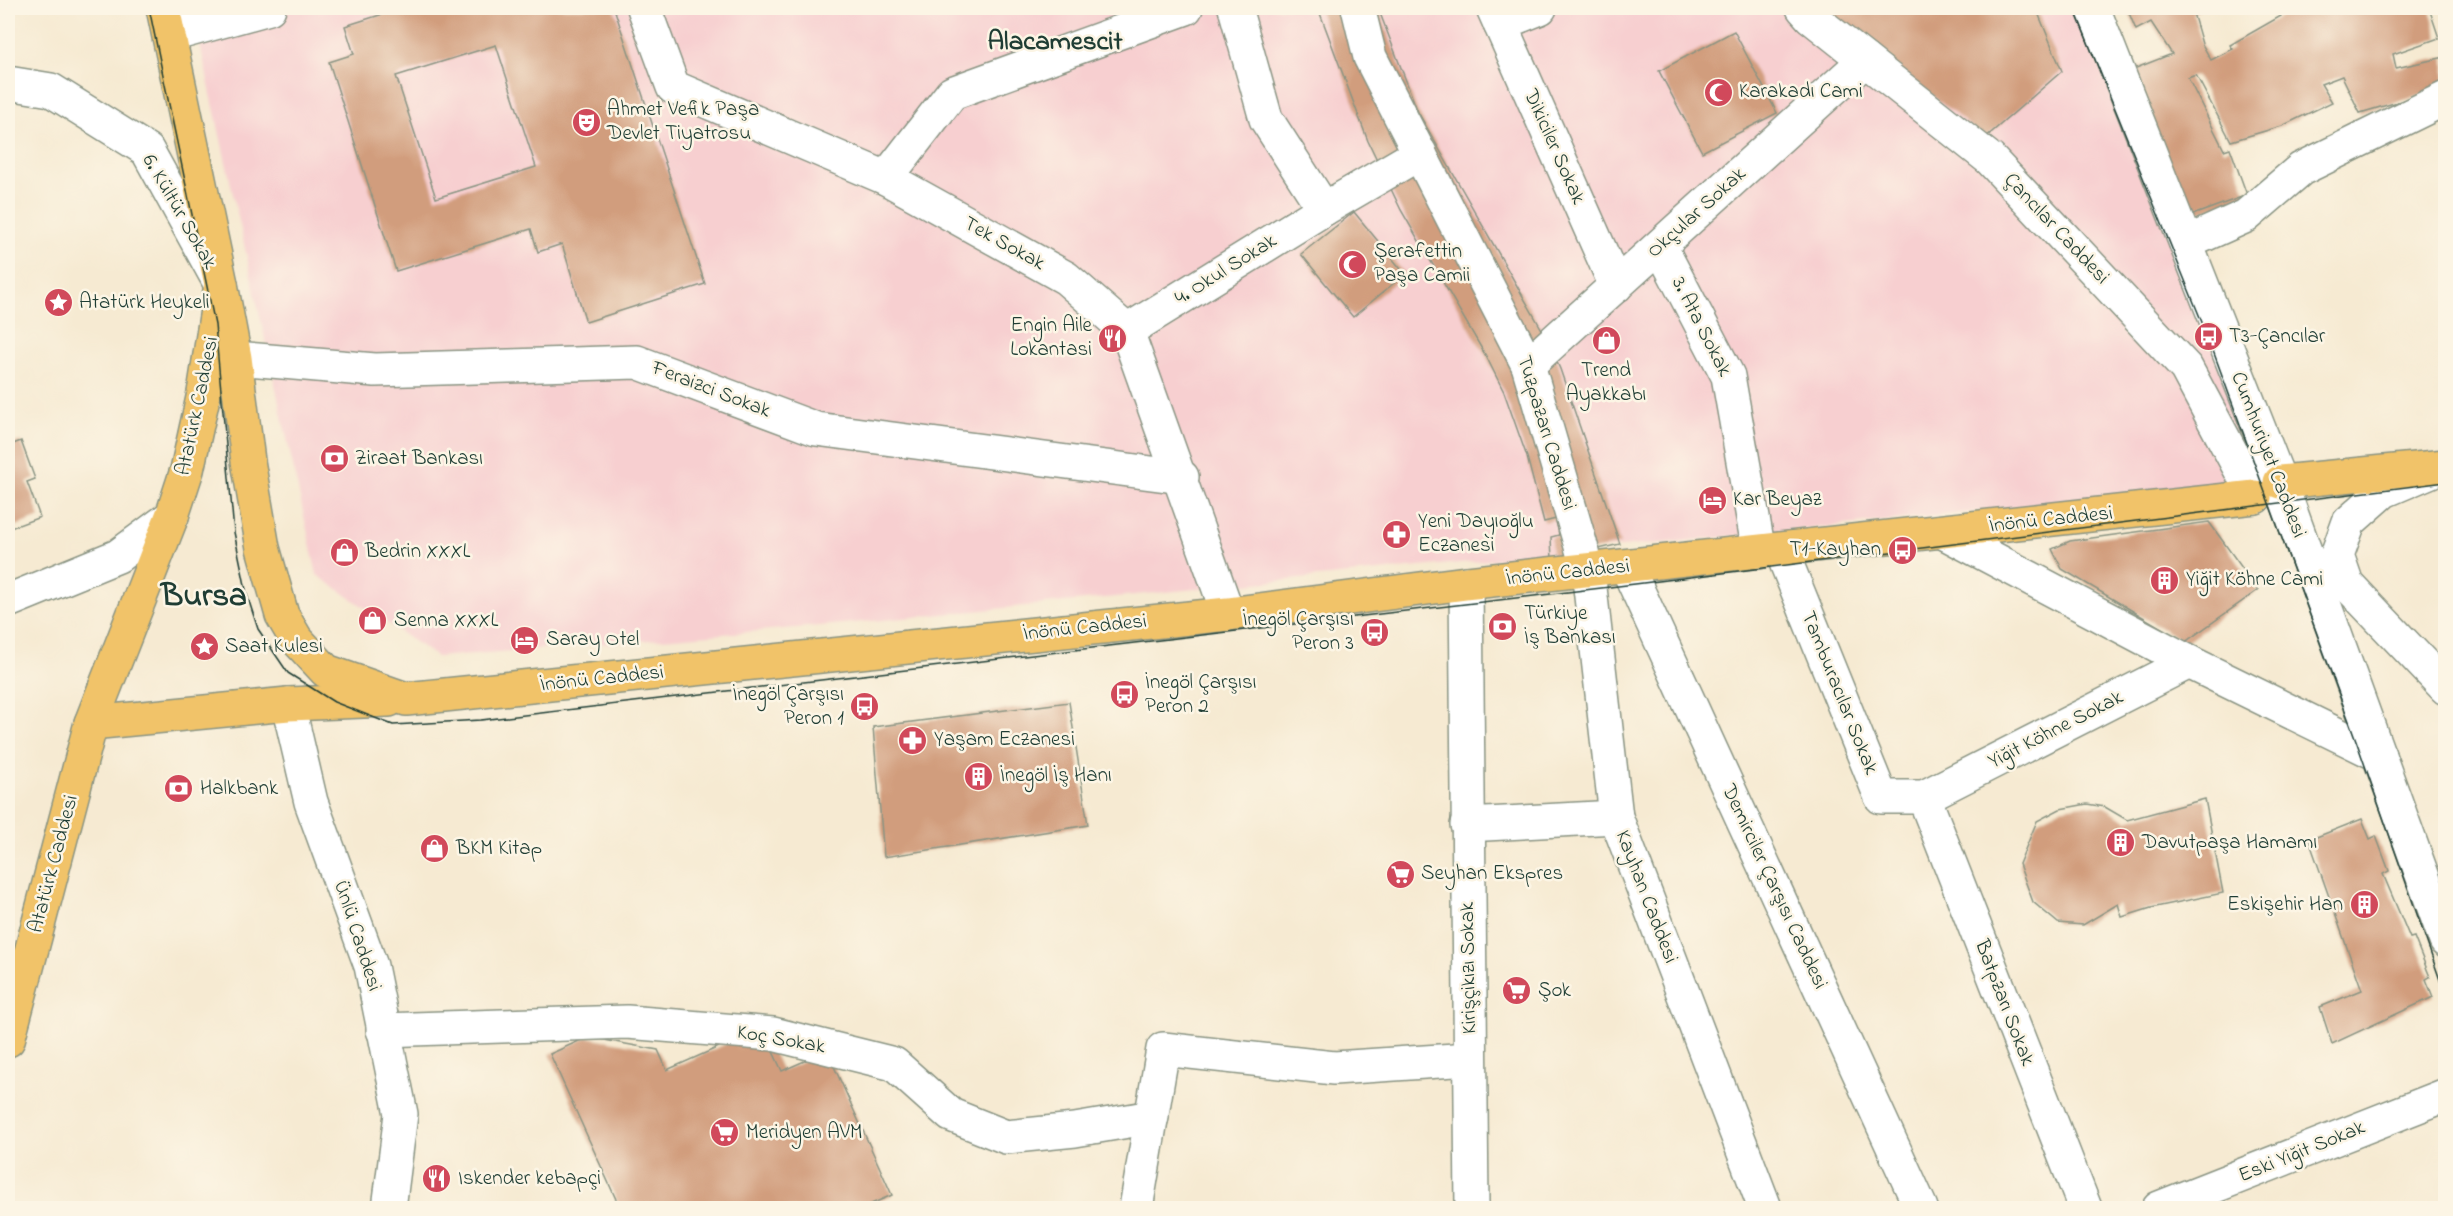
<svg xmlns="http://www.w3.org/2000/svg" width="2453" height="1216" font-family="'Indie Flower',sans-serif">
  <style>
    .built { fill: #f7cfd0 }
    .building { fill: #d19d7d; fill-rule: evenodd }
    .lines { fill: none; stroke-linecap: round; stroke-linejoin: round }
    .minor-casing { stroke: #8a9483; stroke-width: 36 }
    .major-casing { stroke: #8a9483; stroke-width: 36 }
    .minor { stroke: #fff; stroke-width: 33 }
    .major { stroke: #f1c369; stroke-width: 33 }
    .tram { stroke: #1f3d34; stroke-width: 1.5 }
    .labels { text-anchor: middle; dominant-baseline: central; stroke-width: 5; stroke-linejoin: round; paint-order: stroke }
    .poi-label { font-size: 21px; fill: #1f3d34; stroke: #fcf5e5; text-anchor: start }
    .street-label { font-size: 21px; fill: #1f3d34; stroke: #fcf5e5 }
    .district-label { font-size: 27px; font-weight: bold; fill: #1f3d34; stroke: #fcf5e5 }
    .town-label { font-size: 33px; font-weight: bold; fill: #1f3d34; stroke: #fcf5e5 }
  </style>
  <rect width="100%" height="100%" fill="#fcf5e5"/>
  <filter id="ink" filterUnits="userSpaceOnUse"><feTurbulence type="fractalNoise" baseFrequency=".0167" numOctaves="2"/><feDisplacementMap in="SourceGraphic" scale="12" xChannelSelector="R" yChannelSelector="G"/><feConvolveMatrix kernelMatrix="1 2 1 2 8 2 1 2 1" color-interpolation-filters="sRGB"/></filter>
  <filter id="wash" filterUnits="userSpaceOnUse"><feTurbulence type="fractalNoise" baseFrequency=".008" numOctaves="4" result="noise"/><feDisplacementMap in="SourceGraphic" scale="24" xChannelSelector="R" yChannelSelector="G"/><feGaussianBlur stdDeviation="1.35" result="paint"/><feColorMatrix in="noise" values="0 0 0 0 0 0 0 0 0 0 0 0 0 0 0 0 0 1.4 0 .05"/><feComposite in="paint" operator="in"/></filter>
  <g filter="url(#wash)">
    <rect width="100%" height="100%" fill="#f6ead2"/>
    <path class="built" d="M192 8H2085L2280 482 832 625 437 657 317 575Z"/>
    <g id="blocks">
      <g class="building">
        <path d="M402 8H614L705 284 586 322 562 244 538 252 531 229 396 271 329 62 354 54 345 26ZM496 45 536 167 436 198 396 76Z"/>
        <path d="M1318 8H1378L1418 112 1545 335 1560 369 1620 544 1552 560 1551 537 1559 535 1556 519 1544 522 1527 457 1504 392 1486 356 1401 210 1368 141Z"/>
        <path d="M1828 8H2036L2062 71 1985 138 1825 10Z"/>
        <path d="M2127 8H2203L2193 13 2202 44 2211 60 2233 49 2230 45 2281 16 2276 8H2429L2439 38 2393 54 2396 68 2445 57V88L2360 113 2342 76 2321 84 2332 102 2282 126 2231 141 2196 75 2188 78 2224 150 2230 148 2247 195 2187 217 2131 70 2172 54 2151 22 2136 30Z"/>
        <path d="M1734 31 1777 113 1702 152 1659 71Z"/>
        <path d="M1354 212 1405 274 1353 317 1301 254Z"/>
        <path d="M8 430 13 444 21 441 35 479 27 482 40 517 8 529Z"/>
        <path d="M2209 522 2258 590 2185 642 2062 569 2052 549 2070 541Z"/>
        <path d="M1069 702 1088 825 884 857 873 727Z"/>
        <path d="M2205 799 2223 893 2151 908 2122 917 2118 904 2083 925 2058 923 2033 902 2019 864 2037 821 2060 809 2087 804 2105 807 2127 820Z"/>
        <path d="M2362 819 2370 839 2376 836 2389 871 2383 874 2410 938 2414 937 2430 977 2426 979 2433 997 2332 1044 2320 1007 2362 990 2309 840Z"/>
        <path d="M762 1028 782 1071 827 1051 892 1195 862 1208H620L550 1054 588 1037 658 1050 667 1070Z"/>
      </g>
    </g>
  </g>
  <g filter="url(#ink)">
    <use href="#blocks" fill-opacity="0" stroke="#8a9483" stroke-width="1.5"/>
    <g class="lines">
      <defs>
        <g id="minor">
          <path d="M644 8 673 87 886 178 1066 278 1127 331 1228 614"/>
          <path d="M1358 8 1370 57 1528 365 1588 570 1616 817 1765 1208"/>
          <path d="M1493 8 1616 286"/>
          <path d="M1803 8 1811 17 1990 159 2186 368 2255 497"/>
          <path d="M2093 8 2280 482 2446 941"/>
          <path d="M1500 24 1540 8"/>
          <path d="M171 35 269 8"/>
          <path d="M8 83 51 90 147 150 219 281"/>
          <path d="M886 178 952 93 1186 8"/>
          <path d="M1324 209 1420 153"/>
          <path d="M2186 243 2246 216 2301 169 2446 98"/>
          <path d="M1660 246 1728 376 1759 552"/>
          <path d="M1127 331 1324 209 1266 119 1235 8"/>
          <path d="M235 358 375 370 637 362 816 429 1182 477"/>
          <path d="M1528 365 1865 60"/>
          <path d="M2431 471 2384 491 2349 522 2337 555 2347 584 2446 688"/>
          <path d="M1943 532 2189 662 2379 755"/>
          <path d="M1781 550 1881 797H1924L2189 662"/>
          <path d="M1627 567 1921 1208"/>
          <path d="M1466 583 1472 1208"/>
          <path d="M8 601 118 556 172 516"/>
          <path d="M288 704 311 802 371 966 401 1114 389 1208"/>
          <path d="M1924 797 2085 1208"/>
          <path d="M1467 825 1616 817"/>
          <path d="M383 1030 627 1022 773 1034 894 1064 951 1115 1006 1137 1075 1130 1152 1117"/>
          <path d="M1136 1208 1163 1049 1334 1068 1470 1059"/>
          <path d="M2159 1208 2446 1095"/>
        </g>
        <g id="major">
          <path d="M221 284 235 358 248 461 263 548 282 615 296 639 326 671 406 699 1228 614 1466 583 2255 497"/>
          <path d="M2280 482 2446 466"/>
          <path d="M91 723 288 704 389 700"/>
          <path d="M8 1040 91 723 172 516 187 470 204 393 221 284 163 8"/>
        </g>
      </defs>
      <use href="#minor" class="minor-casing"/>
      <use href="#major" class="major-casing"/>
      <use href="#minor" class="minor"/>
      <use href="#major" class="major"/>
      <g class="tram">
        <path d="M149 8 215 325 234 532 247 595 258 629 288 673 334 702 393 725 481 720 1635 584 2446 482"/>
        <path d="M2074 8 2208 337 2357 743 2446 997"/>
      </g>
    </g>
  </g>
  <defs>
    <symbol id="mosque-disc" viewBox="-11 -11 22 22"><circle r="9.5" fill="#d1495b" stroke="#fcf5e5"/><path d="M3.5-4.9A6 6 0 1 0 3.5 4.9A5 5 0 1 1 3.5-4.9Z" fill="#fff"/></symbol>
    <symbol id="theatre-disc" viewBox="-11 -11 22 22"><circle r="9.5" fill="#d1495b" stroke="#fcf5e5"/><path d="M-5-5.5Q0-4 5-5.5V0Q5 5 0 6Q-5 5-5 0ZM-3.3-2.5H-1v1.5H-3.3ZM1-2.5H3.3v1.5H1ZM-2.8 1Q0 5.5 2.8 1Z" fill="#fff"/></symbol>
    <symbol id="sight-disc" viewBox="-11 -11 22 22"><circle r="9.5" fill="#d1495b" stroke="#fcf5e5"/><path d="M0-6L1.8-2.2L6-1.7L2.9 1.2L3.7 5.4L0 3.3L-3.7 5.4L-2.9 1.2L-6-1.7L-1.8-2.2Z" fill="#fff"/></symbol>
    <symbol id="bus-disc" viewBox="-11 -11 22 22"><circle r="9.5" fill="#d1495b" stroke="#fcf5e5"/><path d="M-5-6H5V4H4V6H2V4H-2V6H-4V4H-5ZM-3.5-4V0h7V-4ZM-3.5 1.2v1.5H-2V1.2ZM2 1.2v1.5H3.5V1.2Z" fill="#fff"/></symbol>
    <symbol id="restaurant-disc" viewBox="-11 -11 22 22"><circle r="9.5" fill="#d1495b" stroke="#fcf5e5"/><path d="M-5-6h1v4h1v-4h1v4h1v-4h1v5L-1.5 .5V6h-2V.5L-5-1ZM5-6V6H3V1.5H1.5Q1.5-4 5-6Z" fill="#fff"/></symbol>
    <symbol id="shop-disc" viewBox="-11 -11 22 22"><circle r="9.5" fill="#d1495b" stroke="#fcf5e5"/><path d="M-5-2.5h2.3a2.7 3.5 0 0 1 5.4 0H5L5.5 6h-11ZM-1.5-2.5h3a1.5 2.3 0 0 0-3 0Z" fill="#fff"/></symbol>
    <symbol id="bank-disc" viewBox="-11 -11 22 22"><circle r="9.5" fill="#d1495b" stroke="#fcf5e5"/><path d="M-6-4H6V4H-6ZM0-2.3a2.3 2.3 0 1 0 0 4.6a2.3 2.3 0 1 0 0-4.6Z" fill="#fff"/></symbol>
    <symbol id="hotel-disc" viewBox="-11 -11 22 22"><circle r="9.5" fill="#d1495b" stroke="#fcf5e5"/><path d="M-6-4.5h1.5V1H6V5H4.5V3h-9V5H-6ZM-4 0a1.8 1.8 0 1 1 3.6 0ZM.5 0V-2.5h3Q6-2.5 6 0Z" fill="#fff"/></symbol>
    <symbol id="pharmacy-disc" viewBox="-11 -11 22 22"><circle r="9.5" fill="#d1495b" stroke="#fcf5e5"/><path d="M-2-6h4v4h4v4h-4v4h-4v-4h-4v-4h4Z" fill="#fff"/></symbol>
    <symbol id="building-disc" viewBox="-11 -11 22 22"><circle r="9.5" fill="#d1495b" stroke="#fcf5e5"/><path d="M-4-6H4V6H1V3H-1V6H-4ZM-2.5-4.3h1.7v1.8h-1.7ZM.8-4.3h1.7v1.8H.8ZM-2.5-1h1.7V.8h-1.7ZM.8-1h1.7V.8H.8Z" fill="#fff"/></symbol>
    <symbol id="supermarket-disc" viewBox="-11 -11 22 22"><circle r="9.5" fill="#d1495b" stroke="#fcf5e5"/><path d="M-6-5.5h2.5l.6 2H6L4.5 2H-2.5L-4.4-4H-6ZM-1.5 3.2a1.3 1.3 0 1 0 .1 0ZM3 3.2a1.3 1.3 0 1 0 .1 0Z" fill="#fff"/></symbol>
  </defs>
  <g fill-rule="evenodd">
    <use href="#mosque-disc" x="1702" y="76" width="33" height="33"/>
    <use href="#theatre-disc" x="570" y="106" width="33" height="33"/>
    <use href="#mosque-disc" x="1336" y="248" width="33" height="33"/>
    <use href="#sight-disc" x="42" y="286" width="33" height="33"/>
    <use href="#bus-disc" x="2192" y="320" width="33" height="33"/>
    <use href="#restaurant-disc" x="1096" y="322" width="33" height="33"/>
    <use href="#shop-disc" x="1590" y="324" width="33" height="33"/>
    <use href="#bank-disc" x="318" y="442" width="33" height="33"/>
    <use href="#hotel-disc" x="1696" y="484" width="33" height="33"/>
    <use href="#pharmacy-disc" x="1380" y="518" width="33" height="33"/>
    <use href="#bus-disc" x="1886" y="534" width="33" height="33"/>
    <use href="#shop-disc" x="328" y="536" width="33" height="33"/>
    <use href="#building-disc" x="2148" y="564" width="33" height="33"/>
    <use href="#shop-disc" x="356" y="604" width="33" height="33"/>
    <use href="#bank-disc" x="1486" y="610" width="33" height="33"/>
    <use href="#bus-disc" x="1358" y="616" width="33" height="33"/>
    <use href="#hotel-disc" x="508" y="624" width="33" height="33"/>
    <use href="#sight-disc" x="188" y="630" width="33" height="33"/>
    <use href="#bus-disc" x="1108" y="678" width="33" height="33"/>
    <use href="#bus-disc" x="848" y="690" width="33" height="33"/>
    <use href="#pharmacy-disc" x="896" y="724" width="33" height="33"/>
    <use href="#building-disc" x="962" y="760" width="33" height="33"/>
    <use href="#bank-disc" x="162" y="772" width="33" height="33"/>
    <use href="#building-disc" x="2104" y="826" width="33" height="33"/>
    <use href="#shop-disc" x="418" y="832" width="33" height="33"/>
    <use href="#supermarket-disc" x="1384" y="858" width="33" height="33"/>
    <use href="#building-disc" x="2348" y="888" width="33" height="33"/>
    <use href="#supermarket-disc" x="1500" y="974" width="33" height="33"/>
    <use href="#supermarket-disc" x="708" y="1116" width="33" height="33"/>
    <use href="#restaurant-disc" x="420" y="1162" width="33" height="33"/>
  </g>
  <g class="labels">
    <g class="poi-label">
      <text x="1739" y="92">Karakadı Cami</text>
      <text x="607" y="110">Ahmet Vefik Paşa<tspan x="607" dy="24">Devlet Tiyatrosu</tspan></text>
      <text x="1374" y="252">Şerafettin<tspan x="1374" dy="24">Paşa Camii</tspan></text>
      <text x="79" y="303">Atatürk Heykeli</text>
      <text x="1092" y="326" text-anchor="end">Engin Aile<tspan x="1092" dy="24">Lokantasi</tspan></text>
      <text x="2229" y="337">T3-Çancılar</text>
      <text x="1606" y="371" text-anchor="middle">Trend<tspan x="1606" dy="24">Ayakkabı</tspan></text>
      <text x="355" y="459">Ziraat Bankası</text>
      <text x="1733" y="500">Kar Beyaz</text>
      <text x="1418" y="522">Yeni Dayıoğlu<tspan x="1418" dy="24">Eczanesi</tspan></text>
      <text x="1881" y="550" text-anchor="end">T1-Kayhan</text>
      <text x="365" y="552">Bedrin XXXL</text>
      <text x="2186" y="580">Yiğit Köhne Cami</text>
      <text x="1524" y="614">Türkiye<tspan x="1524" dy="24">İş Bankası</tspan></text>
      <text x="1354" y="620" text-anchor="end">İnegöl Çarşısı<tspan x="1354" dy="24">Peron 3</tspan></text>
      <text x="394" y="621">Senna XXXL</text>
      <text x="546" y="640">Saray Otel</text>
      <text x="225" y="647">Saat Kulesi</text>
      <text x="1145" y="683">İnegöl Çarşısı<tspan x="1145" dy="24">Peron 2</tspan></text>
      <text x="844" y="695" text-anchor="end">İnegöl Çarşısı<tspan x="844" dy="24">Peron 1</tspan></text>
      <text x="934" y="740">Yaşam Eczanesi</text>
      <text x="1000" y="776">İnegöl İş Hanı</text>
      <text x="200" y="789">Halkbank</text>
      <text x="2142" y="843">Davutpaşa Hamamı</text>
      <text x="456" y="849">BKM Kitap</text>
      <text x="1421" y="874">Seyhan Ekspres</text>
      <text x="2343" y="905" text-anchor="end">Eskişehir Han</text>
      <text x="1538" y="991">Şok</text>
      <text x="746" y="1133">Meridyen AVM</text>
      <text x="458" y="1179">Iskender kebapçi</text>
    </g>
    <g class="street-label">
      <text transform="translate(1554 147) rotate(66)">Dikiciler Sokak</text>
      <text transform="translate(179 212) rotate(60)">6. Kültür Sokak</text>
      <text transform="translate(1697 213) rotate(-42)">Okçular Sokak</text>
      <text transform="translate(2056 229) rotate(47)">Çancılar Caddesi</text>
      <text transform="translate(1004 244) rotate(29)">Tek Sokak</text>
      <text transform="translate(1226 270) rotate(-32)">4. Okul Sokak</text>
      <text transform="translate(1701 327) rotate(63)">3. Ata Sokak</text>
      <text transform="translate(711 390) rotate(21)">Feraizci Sokak</text>
      <text transform="translate(198 406) rotate(-78)">Atatürk Caddesi</text>
      <text transform="translate(1546 433) rotate(73)">Tuzpazarı Caddesi</text>
      <text transform="translate(2268 455) rotate(69)">Cumhuriyet Caddesi</text>
      <text transform="translate(2051 520) rotate(-6)">İnönü Caddesi</text>
      <text transform="translate(1568 573) rotate(-6)">İnönü Caddesi</text>
      <text transform="translate(1085 628) rotate(-6)">İnönü Caddesi</text>
      <text transform="translate(602 679) rotate(-6)">İnönü Caddesi</text>
      <text transform="translate(1839 693) rotate(68)">Tamburacılar Sokak</text>
      <text transform="translate(2056 730) rotate(-27)">Yiğit Köhne Sokak</text>
      <text transform="translate(54 864) rotate(-75)">Atatürk Caddesi</text>
      <text transform="translate(1774 887) rotate(65)">Demirciler Çarşısı Caddesi</text>
      <text transform="translate(1646 897) rotate(69)">Kayhan Caddesi</text>
      <text transform="translate(357 936) rotate(72)">Ünlü Caddesi</text>
      <text transform="translate(1469 968) rotate(-91)">Kirişçikızı Sokak</text>
      <text transform="translate(2004 1003) rotate(69)">Batpzarı Sokak</text>
      <text transform="translate(781 1040) rotate(10)">Koç Sokak</text>
      <text transform="translate(2302 1152) rotate(-22)">Eski Yiğit Sokak</text>
    </g>
    <g class="district-label">
      <text x="1055" y="42">Alacamescit</text>
    </g>
    <g class="town-label">
      <text x="204" y="597">Bursa</text>
    </g>
  </g>
  <rect width="2453" height="1216" fill="none" stroke="#fcf5e5" stroke-width="30"/>
</svg>
